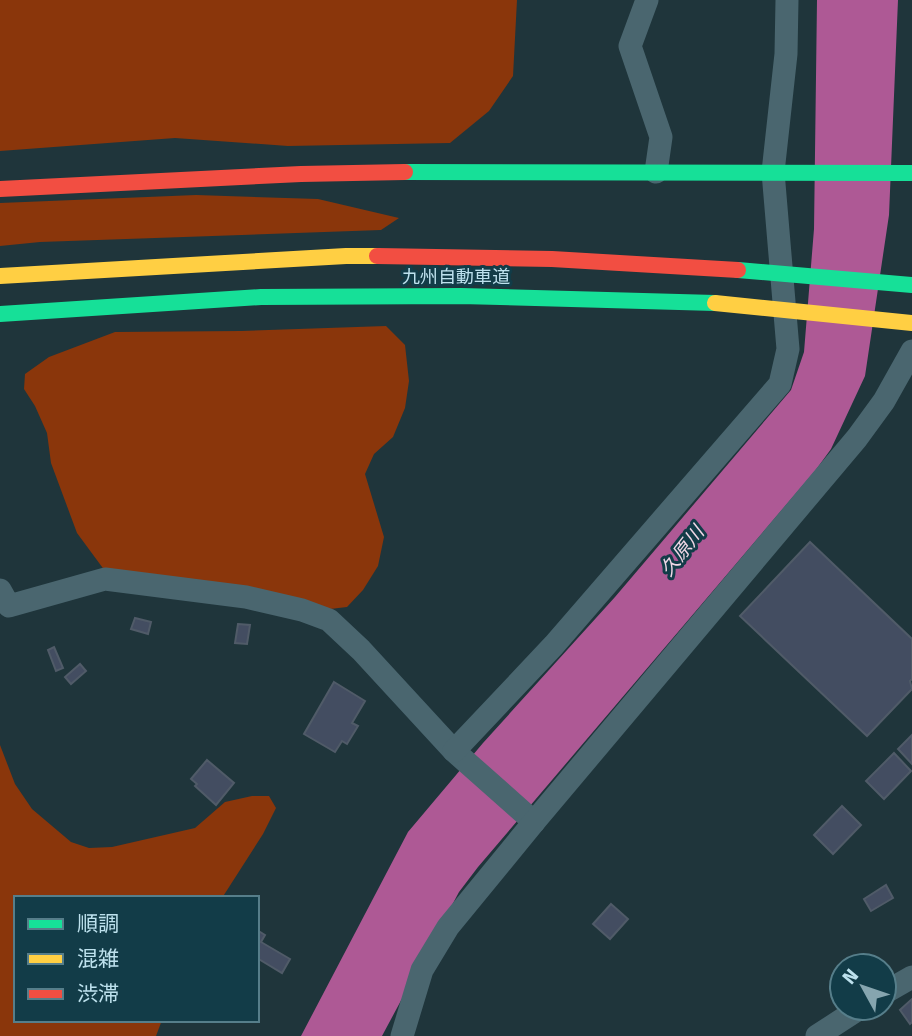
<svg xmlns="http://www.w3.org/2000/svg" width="912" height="1036" font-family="'Fira Sans','Noto Sans JP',sans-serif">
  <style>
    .forest { fill: #8a360b }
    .water { fill: #ae5995 }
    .building { fill: #434d61; stroke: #505b68; stroke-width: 2 }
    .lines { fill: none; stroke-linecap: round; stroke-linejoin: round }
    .street { stroke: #4a666f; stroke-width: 23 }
    .fast { stroke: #16e098; stroke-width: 16 }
    .slow { stroke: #ffcf43; stroke-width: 16 }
    .jam { stroke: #f24e42; stroke-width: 16 }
    .labels { text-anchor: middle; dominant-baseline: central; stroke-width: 6; stroke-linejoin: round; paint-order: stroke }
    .street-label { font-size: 18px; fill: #bde1ed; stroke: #123c48 }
    .water-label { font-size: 19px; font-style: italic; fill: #f0d7e6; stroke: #123c48 }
  </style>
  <rect width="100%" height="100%" fill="#1f353b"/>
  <g class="forest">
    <path d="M0 0H517L513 76 489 111 450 143 288 146 175 138 0 151Z"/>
    <path d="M196 195 318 199 399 218 381 230 40 242 0 246V203Z"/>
    <path d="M386 326 405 345 409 381 405 408 393 437 374 454 365 474 384 537 378 566 363 590 347 607 330 609 105 571 77 533 51 463 47 433 35 406 24 389 25 374 49 357 115 332 241 331Z"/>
    <path d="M0 745 15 784 32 809 71 842 89 848 112 847 195 828 225 802 252 796H269L276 808 263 834 222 898H16V1020H162L156 1036H0Z"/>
  </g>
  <path class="water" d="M817 0H898L889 215 865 376 831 449 815 471 478 867 459 892 382 1036H301L408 832 483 743 615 597 791 390 804 352 814 229Z"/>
  <g class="building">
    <path d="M810 542 912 639V679L910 681 912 689 867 736 740 616Z"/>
    <path d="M135 618 151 622 148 634 131 629Z"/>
    <path d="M238 624 250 625 247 644 235 643Z"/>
    <path d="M54 647 63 668 56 671 48 650Z"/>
    <path d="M80 664 86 671 71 684 65 677Z"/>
    <path d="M334 682 365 701 352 723 358 726 347 744 342 741 335 752 304 734Z"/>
    <path d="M912 735V764L898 749Z"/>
    <path d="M894 753 911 771 884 799 866 781Z"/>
    <path d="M207 760 234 783 216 805 195 786 197 784 191 779Z"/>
    <path d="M842 806 861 825 833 854 814 835Z"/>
    <path d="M886 885 893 898 871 911 864 899Z"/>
    <path d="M611 904 628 919 610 939 593 924Z"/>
    <path d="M257 930 265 935 261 942 290 959 282 973 257 958Z"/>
    <path d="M912 999V1022L910 1024 900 1010Z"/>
  </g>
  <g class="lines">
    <g class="street">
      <path d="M647 0 630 46 661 137 656 172"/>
      <path d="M0 590 9 606 105 579 246 597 302 610 329 620 361 650 454 751 534 822"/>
      <path d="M454 751 554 645 780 384 788 349 773 172 786 54 787 0"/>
      <path d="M884 993 912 977"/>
      <path d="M402 1036 422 970 448 927 534 822 857 438 884 401 912 351"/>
      <path d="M817 1036 860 1008"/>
    </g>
    <g class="fast">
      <path d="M405 172 912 173"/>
      <path d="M738 270 912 285"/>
      <path d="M0 314 261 297 461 296 715 303"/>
    </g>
    <g class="slow">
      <path d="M0 276 346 256H377"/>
      <path d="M715 303 912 323"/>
    </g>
    <g class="jam">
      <path d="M0 189 301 174 405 172"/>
      <path d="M377 256 552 259 738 270"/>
    </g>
  </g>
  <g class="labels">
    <g class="street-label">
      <text x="456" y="277">九州自動車道</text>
    </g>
    <g class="water-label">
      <text transform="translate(682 551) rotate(-52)">久原川</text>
    </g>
  </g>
  <rect x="14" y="896" width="245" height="126" fill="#123c48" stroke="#567e8a" stroke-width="2"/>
  <rect x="28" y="919" width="35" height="10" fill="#16e098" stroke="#567e8a" stroke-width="2"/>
  <text x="77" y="931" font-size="21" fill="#bde1ed">順調</text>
  <rect x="28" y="954" width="35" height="10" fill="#ffcf43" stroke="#567e8a" stroke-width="2"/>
  <text x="77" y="966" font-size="21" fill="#bde1ed">混雑</text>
  <rect x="28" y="989" width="35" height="10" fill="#f24e42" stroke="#567e8a" stroke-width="2"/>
  <text x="77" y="1001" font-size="21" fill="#bde1ed">渋滞</text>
  <g transform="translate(863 987) rotate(310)"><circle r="33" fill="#123c48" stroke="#567e8a" stroke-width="2"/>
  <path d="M0-5L12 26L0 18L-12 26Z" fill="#86a5af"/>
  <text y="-10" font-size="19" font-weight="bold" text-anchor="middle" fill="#bde1ed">N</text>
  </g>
</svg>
